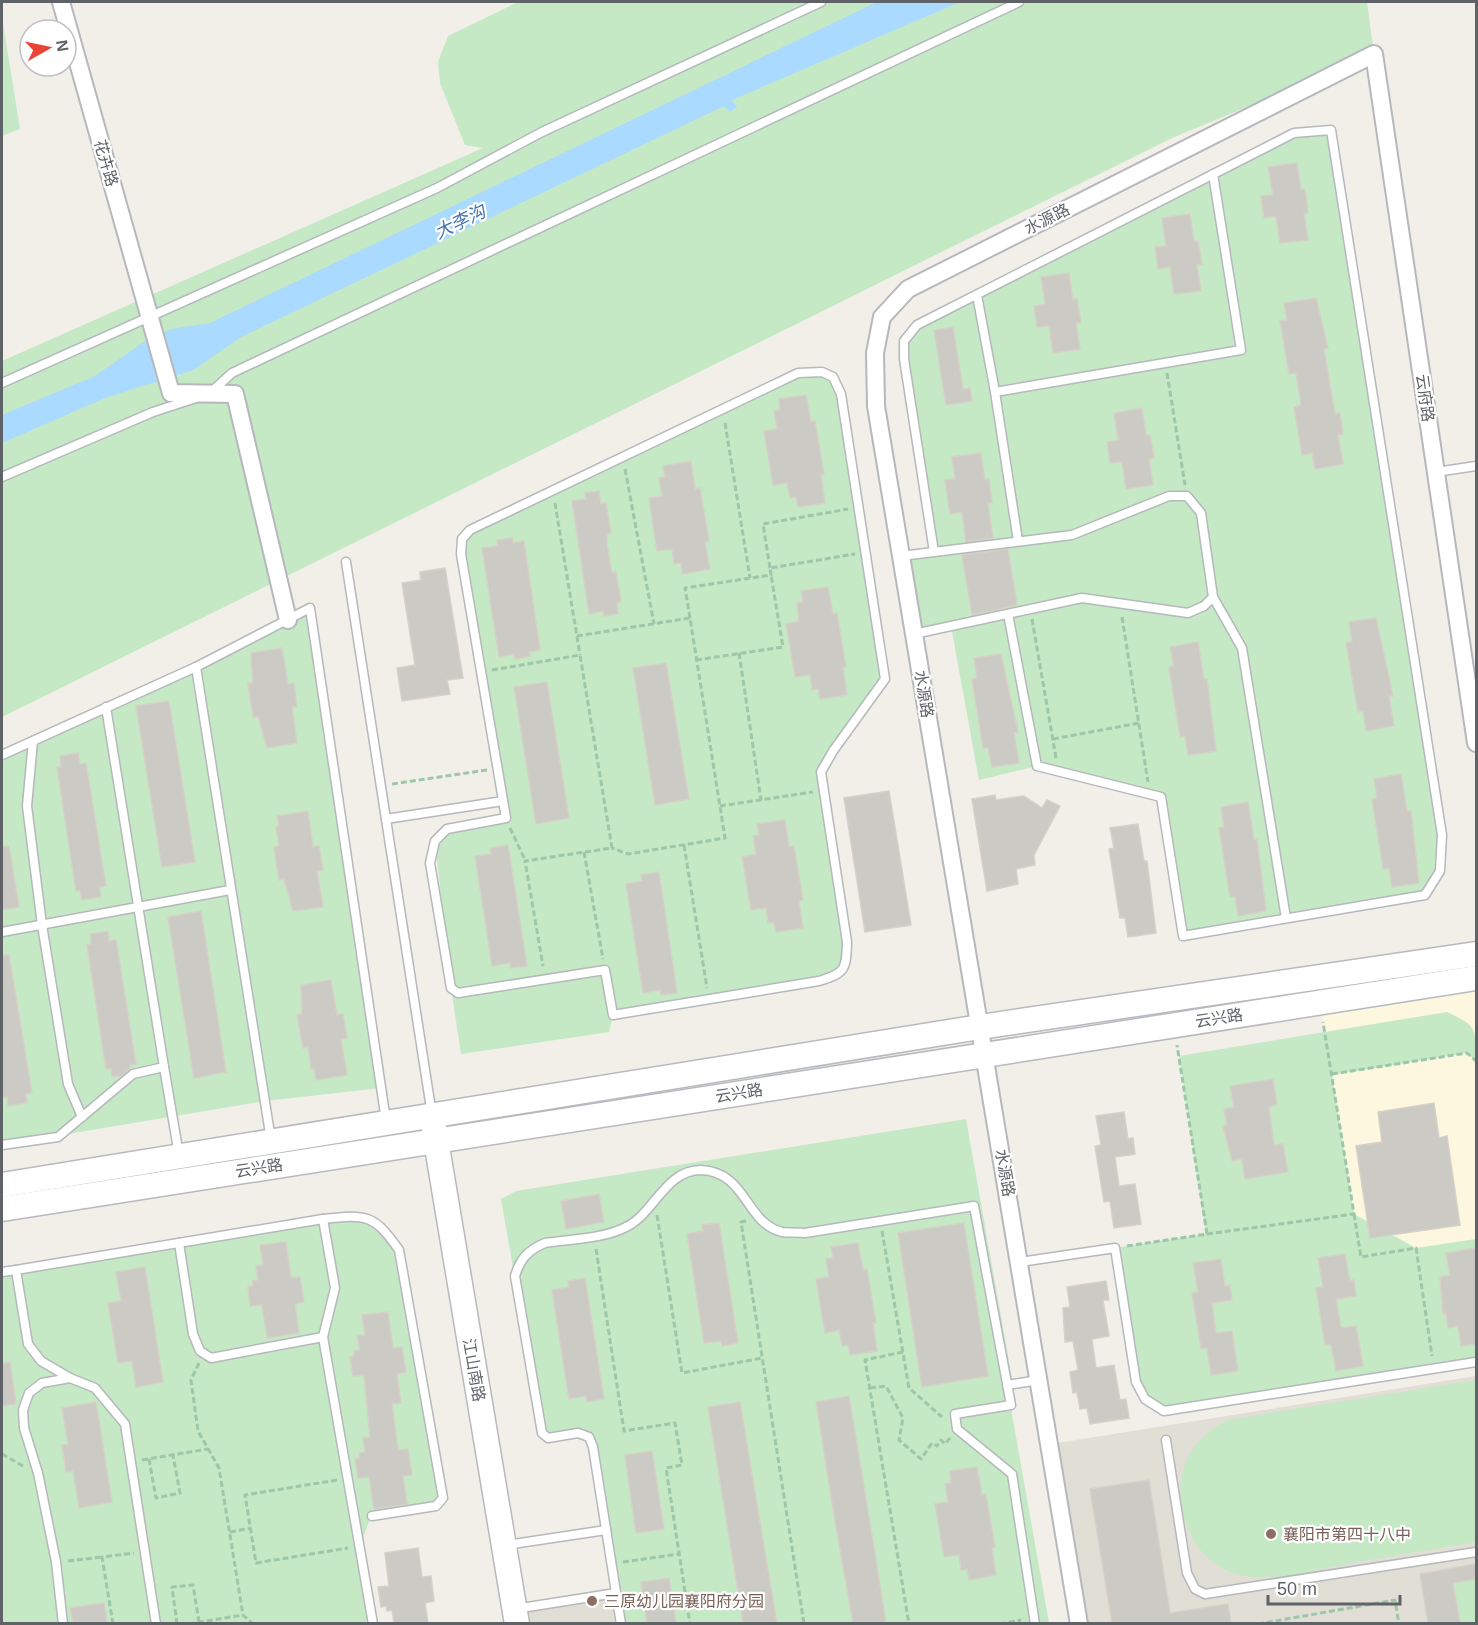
<svg xmlns="http://www.w3.org/2000/svg" width="1478" height="1625" font-family="Helvetica,'Noto Sans SC',sans-serif">
  <style>
    .commercial { fill: #fef7e0 }
    .education { fill: #e1ded6 }
    .green { fill: #c5e8c5 }
    .water { fill: #aadaff }
    .building { fill: #cccac5; stroke: #d6d1c6; stroke-width: 1.5 }
    .lines { fill: none; stroke-linecap: round; stroke-linejoin: round }
    .lane-casing { stroke: #b5b8bc; stroke-width: 11 }
    .street-casing { stroke: #b5b8bc; stroke-width: 20 }
    .secondary-casing { stroke: #b6babf; stroke-width: 27 }
    .path { stroke: #9cc7a9; stroke-width: 3; stroke-dasharray: 6 3; stroke-linecap: butt }
    .lane { stroke: #fff; stroke-width: 8 }
    .street { stroke: #fff; stroke-width: 16 }
    .secondary { stroke: #fff; stroke-width: 24 }
    .education-dot { fill: #8d6e63; stroke: #fff; stroke-width: 2 }
    .labels { text-anchor: middle; dominant-baseline: central; stroke-width: 4.5; stroke-linejoin: round; paint-order: stroke }
    .street-label { font-size: 16px; fill: #5f6368; stroke: #fff }
    .education-label { font-size: 16px; fill: #785e54; stroke: #fff; text-anchor: start }
    .water-label { font-size: 18px; font-style: italic; fill: #4174aa; stroke: #fff }
  </style>
  <rect width="100%" height="100%" fill="#f1efe8"/>
  <path class="commercial" d="M1476 978V1239L1361 1257 1320 1002Z"/>
  <g class="education">
    <path d="M1476 1376V1623H1079L1051 1444Z"/>
    <path d="M616 1593 621 1623H517L515 1609Z"/>
  </g>
  <g class="green">
    <path d="M518 2H1367L1374 54 1172 138 2 717V361L483 148 465 145 440 83 438 62 448 36Z"/>
    <path d="M2 17 20 129 2 136Z"/>
    <path d="M1331 130 1442 835 1440 871 1425 895 1183 936 1161 797 1037 766 979 780 951 626 914 634 901 556 934 552 904 341 917 325 1294 133Z"/>
    <path d="M798 373 833 377 841 394 885 679 821 772 847 942 838 975 613 1015 609 1032 461 1054 451 988 435 841 447 829 505 818 461 554 470 530Z"/>
    <path d="M310 608 381 1088 265 1101 2 1145V755Z"/>
    <path d="M1447 1012C1477 1026 1476 1028 1476 1061L1466 1053 1332 1075 1354 1214 1416 1248 1476 1239V1362L1164 1411 1145 1399 1136 1382 1115 1248 1206 1234 1179 1056Z"/>
    <path d="M966 1119 1013 1384 1007 1386 1049 1623H621L589 1437 548 1438 542 1433 501 1199 516 1191Z"/>
    <path d="M356 1216 382 1227 399 1250 443 1498 436 1506 371 1516 360 1546 373 1623 2 1624V1272Z"/>
    <path d="M1476 1380V1542C1435 1549 1393 1556 1351 1563 1322 1568 1290 1578 1260 1577 1212 1577 1184 1541 1181 1496 1179 1460 1197 1436 1227 1420Z"/>
    <path d="M1476 1579V1623H1460L1453 1583Z"/>
  </g>
  <path class="water" d="M877 2H960L732 100 737 107 730 112 724 106 241 337 193 370 105 398 2 443V415L95 376 145 341 171 329 210 323Z"/>
  <g class="building">
    <path d="M1297 163 1301 190 1305 189 1308 213H1304L1308 240 1280 243 1276 216 1264 218 1261 196 1273 195 1268 167Z"/>
    <path d="M1190 214 1194 241H1198L1202 264 1197 265 1201 291 1174 294 1170 267 1158 269 1155 247 1166 246 1162 218Z"/>
    <path d="M1069 273 1073 300 1077 299 1081 323H1076L1080 349 1053 353 1049 326 1037 327 1034 306 1045 304 1041 277Z"/>
    <path d="M1316 298 1328 348 1324 349 1335 414 1340 413 1343 434 1338 435 1343 464 1315 469 1312 453 1302 455 1294 407 1301 405 1296 373 1289 374 1280 321 1287 320 1284 303Z"/>
    <path d="M953 327 963 389 970 388 972 401 946 405 934 330Z"/>
    <path d="M806 395 811 422 815 421 824 475H821L825 503 798 507 796 497 790 498 787 483 773 485 764 431 777 429 774 411 780 410 779 399Z"/>
    <path d="M1142 408 1146 435H1150L1154 458 1149 459 1153 485 1126 489 1122 462 1110 463 1107 442 1118 440 1114 413Z"/>
    <path d="M981 453 985 480 989 479 992 503H988L993 538 966 542 962 512 950 514 945 480 955 479 952 457Z"/>
    <path d="M691 461 695 489 700 488 709 541 705 542 710 569 682 574 681 563 674 564 672 549 657 551 649 498 662 496 659 478 665 477 663 466Z"/>
    <path d="M599 491 601 504 606 503 611 533 607 534V545L612 573 616 572 621 602 617 603 618 614 604 616 603 611 589 614 572 501 586 499 585 493Z"/>
    <path d="M512 538 513 543 524 541 540 650 529 652 530 656 515 659 514 654 499 657 482 548 498 546 497 540Z"/>
    <path d="M1008 549 1017 605 972 615 962 555Z"/>
    <path d="M445 568 463 678 447 680 450 694 402 701 397 668 415 665 402 583 421 580 420 572Z"/>
    <path d="M828 587 833 614 837 613 846 667 843 668 847 695 820 699 818 689 812 690 810 675 795 677 786 624 799 621 797 603 803 602 801 591Z"/>
    <path d="M1376 618 1393 696H1389L1394 726 1366 731 1363 711 1358 712 1346 643 1352 642 1349 622Z"/>
    <path d="M1198 642 1204 679H1207L1216 751 1188 755 1185 736 1180 737 1169 667 1174 666 1170 647Z"/>
    <path d="M282 648 288 684 294 683 297 707H292L297 743 267 748 258 716 253 717 248 683H253L251 653Z"/>
    <path d="M1001 654 1018 732 1014 733 1019 763 992 767 988 748H983L972 679 977 678 974 658Z"/>
    <path d="M666 663 689 799 655 805 633 668Z"/>
    <path d="M547 682 569 818 536 824 514 687Z"/>
    <path d="M169 701 195 862 162 867 136 706Z"/>
    <path d="M78 753 80 764 86 763 106 886 99 887 101 897 82 900 80 891H76L57 767H61L60 756Z"/>
    <path d="M1401 774 1407 811H1411L1419 883 1392 887 1389 868 1383 869 1372 799 1377 798 1374 779Z"/>
    <path d="M889 791 911 925 865 932 844 798Z"/>
    <path d="M995 795 996 800 1024 796 1042 808 1047 800 1060 806 1034 855 1035 865 1016 869 1018 884 987 891 972 799Z"/>
    <path d="M1248 802 1254 840 1257 839 1266 911 1238 916 1235 896 1230 897 1219 828 1224 827 1221 807Z"/>
    <path d="M308 811 313 847 319 846 323 870 317 871 323 907 293 911 284 879 279 880 274 847 279 846 276 827 279 826 277 816Z"/>
    <path d="M785 820 789 847 794 846 803 900 799 901 803 928 776 932 774 922 768 923 766 908 751 910 742 857 756 854 753 836 759 835 757 824Z"/>
    <path d="M1138 824 1144 861H1147L1156 933 1128 937 1125 918H1120L1109 849 1114 848 1110 828Z"/>
    <path d="M508 845 527 966 510 968V963L492 966 475 856 491 854 490 848Z"/>
    <path d="M2 846H9L19 907 2 910Z"/>
    <path d="M659 872 677 993 661 995 660 990 643 993 626 884 642 881 641 875Z"/>
    <path d="M201 911 226 1072 194 1078 168 917Z"/>
    <path d="M108 931 109 941 116 940 136 1064 130 1065V1068L121 1076 112 1077 111 1068 106 1069 87 945 91 944 90 934Z"/>
    <path d="M2 955H9L32 1093 26 1094 27 1103 8 1106 7 1097 2 1098Z"/>
    <path d="M331 980 337 1015 343 1014 347 1038 341 1039 347 1075 316 1080 314 1068 311 1069 308 1047 303 1048 297 1015 302 1014 301 985Z"/>
    <path d="M1273 1079 1277 1105 1269 1107 1274 1145 1283 1144 1288 1172 1245 1179 1242 1159 1232 1161 1223 1126 1227 1125 1224 1109 1234 1107 1230 1086Z"/>
    <path d="M1434 1103 1439 1138 1447 1136 1460 1225 1370 1238 1356 1146 1382 1142 1378 1112Z"/>
    <path d="M1124 1112 1128 1139 1133 1138 1135 1154 1115 1157 1119 1186 1135 1184 1141 1224 1114 1228 1110 1201 1104 1202 1095 1146 1101 1145 1096 1116Z"/>
    <path d="M599 1194 604 1222 566 1229 561 1201Z"/>
    <path d="M719 1223 738 1343 722 1346 721 1341 704 1343 687 1234 703 1231 702 1225Z"/>
    <path d="M964 1223 988 1376 922 1387 898 1233Z"/>
    <path d="M286 1242 291 1278 300 1277 304 1302 295 1304 299 1333 267 1338 262 1305 250 1306 248 1287 253 1286 252 1281 258 1280 256 1266 263 1265 260 1245Z"/>
    <path d="M858 1243 863 1270 867 1269 876 1323H873L877 1351 850 1355 848 1345 842 1346 839 1330 825 1333 816 1279 829 1277 826 1259 833 1258 831 1247Z"/>
    <path d="M1476 1248V1344L1461 1346 1458 1326 1448 1328 1446 1313 1443 1314 1440 1277 1450 1275 1446 1253Z"/>
    <path d="M1345 1254 1350 1281 1354 1280 1356 1296 1336 1299 1341 1328 1356 1326 1363 1366 1336 1371 1331 1344 1325 1345 1316 1288 1323 1287 1318 1258Z"/>
    <path d="M1221 1259 1225 1286 1230 1285 1232 1300 1212 1303 1216 1333 1232 1331 1238 1371 1211 1375 1207 1348 1201 1349 1192 1293 1198 1292 1193 1263Z"/>
    <path d="M145 1267 163 1382 136 1387 132 1361 118 1363 108 1303 121 1301 116 1272Z"/>
    <path d="M585 1278 604 1399 587 1402 586 1396 569 1399 552 1290 569 1287 568 1281Z"/>
    <path d="M1106 1281 1109 1300H1103L1109 1336 1092 1339 1096 1368 1114 1365 1120 1400 1126 1399 1129 1418 1090 1424 1087 1408 1080 1409 1077 1392 1073 1393 1070 1372 1078 1370 1073 1341 1065 1342 1063 1308 1070 1307 1067 1287Z"/>
    <path d="M388 1312 393 1348 402 1347 406 1372 397 1374 401 1403 392 1404 398 1450 408 1449 412 1475 403 1476 407 1504 374 1509 369 1477 358 1478 355 1459 360 1458 359 1453 365 1452 363 1438 370 1437 364 1375 353 1376 350 1357 354 1356V1351L360 1350 357 1336 365 1335 362 1315Z"/>
    <path d="M10 1362 16 1404 2 1406V1363Z"/>
    <path d="M849 1396 871 1529 886 1623H853L835 1521 816 1402Z"/>
    <path d="M96 1402 112 1502 79 1508 73 1471 66 1472 62 1445 68 1444 62 1408Z"/>
    <path d="M740 1402 762 1534 777 1623H743L708 1407Z"/>
    <path d="M652 1451 664 1529 636 1533 625 1455Z"/>
    <path d="M977 1467 982 1495 986 1494 995 1547 992 1548 996 1575 969 1580 967 1569 961 1570 959 1555 944 1557 935 1504 948 1502 945 1484 951 1483 950 1471Z"/>
    <path d="M1149 1480 1170 1613 1228 1604 1231 1623H1112L1090 1489Z"/>
    <path d="M418 1548 422 1577 431 1576 434 1601 425 1603 428 1623H394L392 1610 387 1611 386 1606 381 1607 378 1587 389 1586 385 1553Z"/>
    <path d="M1476 1564V1579L1453 1583 1460 1623H1428L1420 1574Z"/>
    <path d="M669 1578 676 1623H647L641 1582Z"/>
    <path d="M104 1603 107 1623H73L70 1608Z"/>
  </g>
  <g class="lines">
    <defs>
      <g id="lane">
        <path d="M977 295 995 392"/>
        <path d="M822 372 833 377 841 394 885 679 833 751 821 772 847 942C846 969 846 973 819 981L613 1015 605 970 458 993 451 988 430 863 435 841 447 829 506 818 461 554 462 539 470 530 798 373Z"/>
        <path d="M2 383 437 188 542 132 821 2"/>
        <path d="M210 393 232 373 1019 2"/>
        <path d="M1436 472 1476 466"/>
        <path d="M2 477 153 412 196 398"/>
        <path d="M1018 541 995 392 1241 350 1213 174"/>
        <path d="M934 552 904 359V341L917 325 1294 133 1331 130 1442 835 1440 871 1425 895 1183 936 1161 797 1037 766 1008 614"/>
        <path d="M901 556 1072 535 1169 496H1187L1201 513 1213 597 1204 606 1188 613 1082 598 914 634"/>
        <path d="M346 562 432 1115"/>
        <path d="M1213 597 1242 648 1286 918"/>
        <path d="M196 667 271 1140"/>
        <path d="M106 707 164 1067"/>
        <path d="M33 741 27 806 42 925 68 1084 82 1117"/>
        <path d="M2 755 196 667 310 608 386 1121"/>
        <path d="M386 819 503 801"/>
        <path d="M2 932 230 890"/>
        <path d="M2 1145 58 1137 133 1074 164 1067 179 1155"/>
        <path d="M323 1219C366 1214 374 1214 399 1250L443 1498 436 1506 372 1516"/>
        <path d="M179 1243 193 1334 200 1351 211 1358 323 1337"/>
        <path d="M1020 1262 1115 1248 1136 1382 1145 1399 1164 1411 1476 1362"/>
        <path d="M2 1272 16 1270"/>
        <path d="M1007 1385 1039 1380"/>
        <path d="M1166 1440 1187 1573 1195 1589 1205 1594 1476 1552"/>
        <path d="M506 1545 606 1530"/>
        <path d="M515 1609 616 1593"/>
        <path d="M63 1624 56 1562 38 1473 24 1428 23 1410 29 1393 42 1383 70 1378"/>
        <path d="M156 1624 125 1424 95 1388 70 1378 41 1361 28 1344 16 1270 323 1219 335 1288 323 1337 373 1624"/>
        <path d="M621 1624 593 1447 589 1437 578 1433 548 1438 542 1433 515 1276C520 1259 528 1250 545 1243 571 1239 603 1239 626 1227 654 1214 665 1170 701 1170 747 1172 745 1223 782 1232 789 1233 798 1232 805 1233L974 1206 1011 1405 955 1414 957 1429 1012 1474 1035 1624"/>
      </g>
      <g id="street">
        <path d="M61 2 171 393 235 394 288 620"/>
        <path d="M1079 1624 876 406 875 353 882 317 908 289 1374 54 1476 743"/>
      </g>
      <g id="secondary">
        <path d="M433 1123 517 1624"/>
        <path d="M2 1185 980 1027 1476 954"/>
        <path d="M2 1209 1476 978"/>
      </g>
    </defs>
    <use href="#lane" class="lane-casing"/>
    <use href="#street" class="street-casing"/>
    <use href="#secondary" class="secondary-casing"/>
    <g class="path">
      <path d="M1167 373 1185 485"/>
      <path d="M725 423 750 578"/>
      <path d="M625 469 654 624"/>
      <path d="M555 503 580 655"/>
      <path d="M770 568 763 524 848 509"/>
      <path d="M1122 617 1148 782"/>
      <path d="M690 618 685 588 771 575 770 568 855 554"/>
      <path d="M1032 619 1056 758"/>
      <path d="M577 636 690 618 725 838 628 854 612 848"/>
      <path d="M739 653 761 800"/>
      <path d="M696 660 783 647 771 575"/>
      <path d="M492 670 580 655 612 848 525 861 543 966"/>
      <path d="M1053 739 1139 723"/>
      <path d="M392 784 487 770"/>
      <path d="M720 806 813 792"/>
      <path d="M510 828 525 860"/>
      <path d="M684 845 707 988"/>
      <path d="M584 852 603 959"/>
      <path d="M1332 1074 1467 1053 1476 1061"/>
      <path d="M1354 1214 1361 1257 1416 1248 1432 1356"/>
      <path d="M657 1215 682 1373 762 1358"/>
      <path d="M746 1221 741 1222 804 1624"/>
      <path d="M882 1231 909 1388 942 1417"/>
      <path d="M1207 1234 1354 1214 1323 1022"/>
      <path d="M1127 1246 1207 1234 1177 1045"/>
      <path d="M596 1249 624 1431 675 1423 682 1465 666 1468 690 1624"/>
      <path d="M903 1352 865 1360 909 1624"/>
      <path d="M199 1363 191 1380 198 1431 219 1468 243 1615 253 1624"/>
      <path d="M870 1388 886 1386 903 1418 899 1440 921 1459 932 1443 937 1446 941 1440 945 1444 950 1438"/>
      <path d="M2 1454 23 1466"/>
      <path d="M149 1459 156 1498 180 1493 173 1455"/>
      <path d="M142 1460 208 1449"/>
      <path d="M337 1480 245 1495 256 1563 348 1548"/>
      <path d="M230 1532 251 1528"/>
      <path d="M68 1561 102 1557"/>
      <path d="M623 1562 679 1554"/>
      <path d="M113 1624 102 1557 134 1553"/>
      <path d="M177 1624 172 1587 193 1585 199 1622"/>
      <path d="M189 1624 243 1615"/>
      <path d="M1000 1624 1021 1620"/>
      <path d="M1258 1624 1395 1600 1399 1624"/>
    </g>
    <use href="#lane" class="lane"/>
    <use href="#street" class="street"/>
    <use href="#secondary" class="secondary"/>
  </g>
  <g class="education-dot">
    <circle cx="1271" cy="1534" r="6"/>
    <circle cx="592" cy="1601" r="6"/>
  </g>
  <g class="labels">
    <g class="street-label">
      <text transform="translate(106 163) rotate(74)">花卉路</text>
      <text transform="translate(1047 219) rotate(-27)">水源路</text>
      <text transform="translate(1425 398) rotate(82)">云府路</text>
      <text transform="translate(924 694) rotate(81)">水源路</text>
      <text transform="translate(1219 1018) rotate(-9)">云兴路</text>
      <text transform="translate(739 1093) rotate(-9)">云兴路</text>
      <text transform="translate(259 1168) rotate(-9)">云兴路</text>
      <text transform="translate(1005 1173) rotate(80)">水源路</text>
      <text transform="translate(474 1370) rotate(80)">江山南路</text>
    </g>
    <g class="education-label">
      <text x="1283" y="1534">襄阳市第四十八中</text>
      <text x="604" y="1601">三原幼儿园襄阳府分园</text>
    </g>
    <g class="water-label">
      <text transform="translate(460 222) rotate(-26)">大李沟</text>
    </g>
  </g>
  <rect width="1478" height="1625" fill="none" stroke="#5f6368" stroke-width="6"/>
  <g transform="translate(48 48) rotate(81)"><circle r="28" fill="#ffffff" stroke="#bfc1c3" stroke-width="1.5"/>
  <path d="M0-4.5L10 22L0 15L-10 22Z" fill="#ea4335"/>
  <text y="-9" font-size="16" font-weight="bold" text-anchor="middle" fill="#5f6368">N</text>
  </g>
  <path d="M1268 1595v9h132v-9" fill="none" stroke="#5f6368" stroke-width="3"/>
  <text x="1277" y="1595" font-size="18" fill="#5f6368" stroke="#ffffff" stroke-width="4.5" paint-order="stroke">50 m</text>
</svg>
